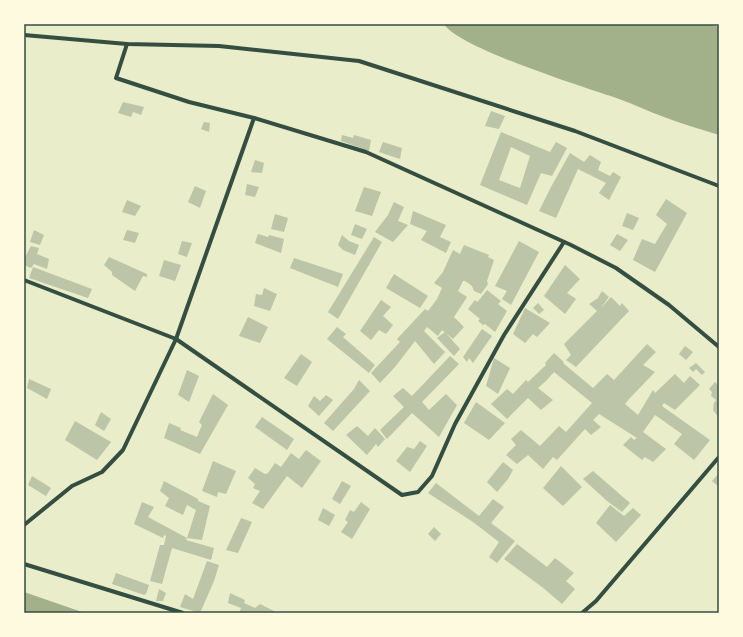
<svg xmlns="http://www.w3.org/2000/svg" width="743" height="637" font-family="Rubik,sans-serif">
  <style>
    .water { fill: #a3b18a }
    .building { fill: #bcc5a7; fill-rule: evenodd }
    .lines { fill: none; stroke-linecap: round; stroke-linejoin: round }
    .minor { stroke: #344e41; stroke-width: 4 }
    .neatline { fill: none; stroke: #344e41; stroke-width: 1.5 }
  </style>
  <rect width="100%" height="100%" fill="#e9edc9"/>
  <g class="water">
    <path d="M444 24H709L719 27V135C701 129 682 124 664 117 649 112 634 104 619 99 587 88 458 48 444 24Z"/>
    <path d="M24 592 85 613H24Z"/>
  </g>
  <g class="building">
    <path d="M123 102 144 107 141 115 133 112 131 117 118 113Z"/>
    <path d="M491 111 505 116 499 129 485 126Z"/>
    <path d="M204 122 210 123 209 132 201 129Z"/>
    <path d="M501 132 550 152 556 142 567 148 552 176 541 173 527 205 480 185ZM511 147 530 156 520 188 499 180Z"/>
    <path d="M342 135 353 138 354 135 371 140 369 151 341 141Z"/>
    <path d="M383 142 402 148 400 159 379 152Z"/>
    <path d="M570 153 584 162 590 155 601 162 598 170 610 176 613 172 621 177 609 200 599 193 606 183 578 169 556 218 539 211 551 187Z"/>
    <path d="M255 160 264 163 262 173 251 172Z"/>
    <path d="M247 184 259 187 255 197 245 195Z"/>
    <path d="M195 186 206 191 200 208 188 202Z"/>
    <path d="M364 187 381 192 372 216 355 211Z"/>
    <path d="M666 199 687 213 655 272 633 260 642 239 655 244 667 224 656 215Z"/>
    <path d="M127 200 141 206 135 216 122 212Z"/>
    <path d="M394 202 404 207 398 221 408 225 393 242 375 232 388 215Z"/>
    <path d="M413 211 446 225 440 237 451 242 446 253 421 240 427 231 410 224Z"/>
    <path d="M627 213 639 218 633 230 622 226Z"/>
    <path d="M275 214 288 218 284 232 271 229Z"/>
    <path d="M355 224 367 229 362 239 351 235Z"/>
    <path d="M34 230 44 235 40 245 30 242Z"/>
    <path d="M127 230 139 233 135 243 123 240Z"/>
    <path d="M258 234 268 237 269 235 284 239 281 253 255 243Z"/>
    <path d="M617 234 628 240 620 251 610 245Z"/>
    <path d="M342 235 349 241 359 245 355 255 343 250 338 245Z"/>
    <path d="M374 237 382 242 338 319 328 312Z"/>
    <path d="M182 241 192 243 187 257 178 254Z"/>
    <path d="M519 241 539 252 511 305 502 299 507 291 495 286Z"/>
    <path d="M464 245 489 255 488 257 494 260 487 281 488 284 481 294 474 291 472 286 465 281H463L458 291 467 297 454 317 464 327 453 339 442 330 438 336 427 327 424 331 445 352 434 364 415 341 395 367 380 383 371 373 400 342 397 339 425 309 428 311 437 299 442 288 434 283 443 272 453 250 460 254Z"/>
    <path d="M31 246 39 248 37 254 49 259 47 269 34 264 31 268 24 265V259Z"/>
    <path d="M109 257 147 274V277L143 276 135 291 112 275V272L104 265Z"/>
    <path d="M294 258 343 274 338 287 290 268Z"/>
    <path d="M164 260 181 265 175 281 159 276Z"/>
    <path d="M565 265 580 279 567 293 576 299 565 314 544 296Z"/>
    <path d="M33 267 92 289 88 298 29 278Z"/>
    <path d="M394 274 428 296 420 308 386 288Z"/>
    <path d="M264 288 277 294 270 311 254 306 256 294 262 295Z"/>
    <path d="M487 290 501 301 498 304 507 311 495 332 485 324 483 325 478 321 480 319 468 309 475 300 477 302 480 299Z"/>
    <path d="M602 291 609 297 600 309 611 297 620 306 622 303 629 311 576 367 566 360 571 355 564 344 597 311 589 304 598 298Z"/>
    <path d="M381 300 391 307 383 316 393 325 386 334 379 330 371 340 360 331Z"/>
    <path d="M538 303 544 310 539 314 533 308Z"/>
    <path d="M525 308 550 323 537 337 533 334 525 343 513 334Z"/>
    <path d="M248 317 268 327 260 343 239 336Z"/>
    <path d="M337 327 346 334 343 337 375 365 369 373 327 339Z"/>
    <path d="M482 329 492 336 473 363 469 358 467 362 463 357Z"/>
    <path d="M445 332 460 349 454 356 437 338Z"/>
    <path d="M647 344 656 352 643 365 655 372 629 399 625 404 638 415 653 390 655 393 675 374 684 383 690 376 700 385 675 410 664 403 662 406 710 440 694 460 674 444 682 434 655 415 643 432 666 449 653 462 645 457 642 460 623 445 631 437 634 440 637 438 599 414 593 420 601 427 591 435 585 429 557 460 553 457 543 469 528 455 517 464 506 455 516 445 511 439 521 430 540 446 559 426 566 432 592 403 554 372 546 381 538 388 553 400 541 410 528 398 507 419 491 404 507 389 513 394 526 380 528 382 546 365 545 363 554 353 564 362 563 363 593 388 607 374 614 380Z"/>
    <path d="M685 346 693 352 686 360 679 354Z"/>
    <path d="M301 354 312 362 297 386 284 378Z"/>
    <path d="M450 356 459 364 422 402 429 410 446 394 457 405 439 437 412 413 387 439 380 430 404 407 393 396 403 388 412 396Z"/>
    <path d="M494 358 510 368 498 394 486 386Z"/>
    <path d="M696 363 705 372 702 375 696 369 693 372 689 368Z"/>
    <path d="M187 370 199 376 189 402 178 395Z"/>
    <path d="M29 379 51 389 47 399 27 388Z"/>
    <path d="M359 380 370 391 333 431 324 423 354 389Z"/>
    <path d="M715 382 719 386V418L713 410 714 403 716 400 711 396 712 392 709 389Z"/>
    <path d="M213 394 228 405 200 454 164 438 169 423 181 428 180 430 197 437 202 425 199 422Z"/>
    <path d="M326 395 333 400 319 416 308 406 314 396 320 401Z"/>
    <path d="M476 402 505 423 489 440 464 423Z"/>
    <path d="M101 412 111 419 104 431 95 425Z"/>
    <path d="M262 417 294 439 287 450 255 427Z"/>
    <path d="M75 421 111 442 97 460 65 440Z"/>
    <path d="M357 426 368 436 375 428 385 439 378 447 376 444 367 455 346 435Z"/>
    <path d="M420 441 427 446 410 472 396 461 407 447 414 449Z"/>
    <path d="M306 450 321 461 302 488 287 476 263 509 252 503 260 491 253 488 255 484 248 478 255 468 265 474 268 473 275 463 281 467 291 453 299 459Z"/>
    <path d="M213 461 236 471 226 494 218 492 217 497 202 491Z"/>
    <path d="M503 462 513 470 508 479 497 492 487 482Z"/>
    <path d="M561 466 582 487 563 506 543 488Z"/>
    <path d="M593 471 630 503 622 512 607 501 583 479Z"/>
    <path d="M719 473V487L712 481Z"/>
    <path d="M32 476 51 488 46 496 28 485Z"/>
    <path d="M164 481 198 499V501L210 506 202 540 187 538 196 510 187 505 183 515 165 506 169 498 160 491Z"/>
    <path d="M342 481 351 486 340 504 332 499Z"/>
    <path d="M436 483 479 516 493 499 504 507 491 523 515 541 497 563 489 557 499 542 473 522 428 493Z"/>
    <path d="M142 502 154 507 148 517 187 538 186 540 214 548 211 560 172 548 162 584 150 581 160 545H164L166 536 164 535 163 538 134 524Z"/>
    <path d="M361 502 370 509 352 539 341 532 348 522 345 520 350 510 354 512Z"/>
    <path d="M610 505 624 516 633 508 641 515 616 542 596 523Z"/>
    <path d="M323 508 335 515 329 526 318 520Z"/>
    <path d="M241 518 252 522 238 553 226 550Z"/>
    <path d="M434 527 441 534 435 541 428 534Z"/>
    <path d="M517 544 547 567 555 558 574 573 566 581 575 589 562 604 542 587 504 559Z"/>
    <path d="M207 561 219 565 214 581 200 613 180 607 185 594 193 599Z"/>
    <path d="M116 573 149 585 146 594 144 595 112 584Z"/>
    <path d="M159 589 166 593 163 601H156Z"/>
    <path d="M230 593 245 600 244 603 255 608 260 604 278 613H239L241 608 228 603Z"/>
  </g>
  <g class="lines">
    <g class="minor">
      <path d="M24 35 127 44 219 46 359 61 575 131 719 186"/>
      <path d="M127 44 116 78 189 102 254 118 366 152 571 245 616 268 669 305 719 347"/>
      <path d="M24 280 176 339 402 495 418 492 432 476 455 424 504 335 564 242"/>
      <path d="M24 525 72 486 102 472 123 450 176 339 254 118"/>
      <path d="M24 564 183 613"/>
      <path d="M582 613 596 601 719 457"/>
    </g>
  </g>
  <rect width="743" height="637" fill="none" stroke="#fefae0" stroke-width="50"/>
  <rect x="25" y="25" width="693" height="587" class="neatline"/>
</svg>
